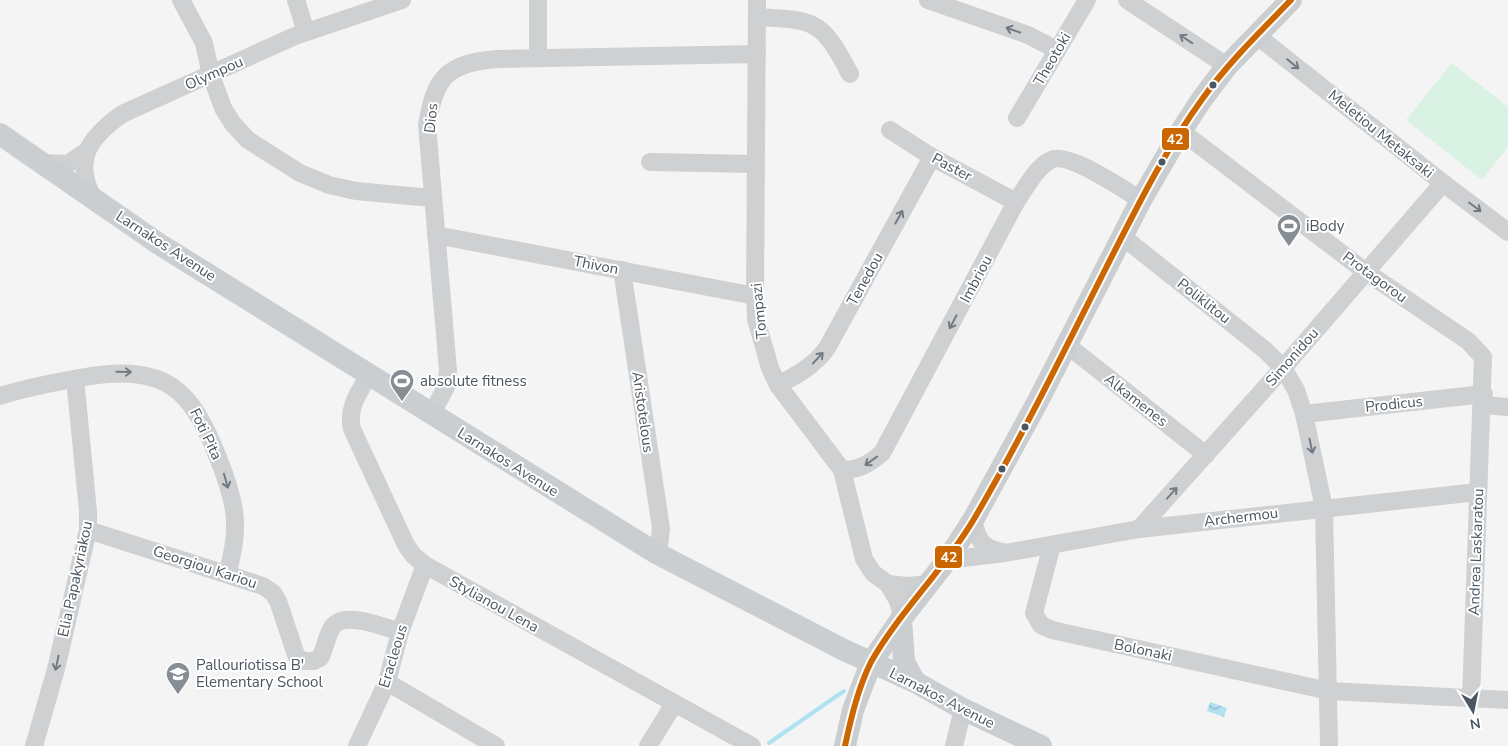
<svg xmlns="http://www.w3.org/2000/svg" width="1508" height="746" font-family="'Nunito Sans',sans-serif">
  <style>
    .pitch { fill: #d9f2e3 }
    .water { fill: url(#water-waves) }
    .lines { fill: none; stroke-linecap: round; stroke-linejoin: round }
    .stream { stroke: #aee2f0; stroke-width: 4 }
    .minor { stroke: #ced0d2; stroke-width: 18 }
    .major { stroke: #caced1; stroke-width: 22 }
    .bus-1-casing { stroke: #fff; stroke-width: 10 }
    .bus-1 { stroke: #c60; stroke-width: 6 }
    .oneway { stroke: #727b83 }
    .bus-dot { fill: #4a5661; stroke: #fff; stroke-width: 2 }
    .labels { text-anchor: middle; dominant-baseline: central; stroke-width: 4; stroke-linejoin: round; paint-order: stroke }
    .street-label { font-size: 15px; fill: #4a5661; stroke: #fff }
    .poi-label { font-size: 15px; fill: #4a5661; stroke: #fff; text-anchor: start }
    .line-badge { stroke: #fff; stroke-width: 2 }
    .badge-label { font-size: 14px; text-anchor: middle; font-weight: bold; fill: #fff }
  </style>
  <defs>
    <pattern id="water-waves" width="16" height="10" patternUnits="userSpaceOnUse" patternTransform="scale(1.25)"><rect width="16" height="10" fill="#aee2f0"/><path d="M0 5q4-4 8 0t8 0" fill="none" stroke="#90bac6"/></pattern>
  </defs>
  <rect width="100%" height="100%" fill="#f4f4f4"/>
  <path class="pitch" d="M1452 63 1508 107V147L1482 180 1406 120Z"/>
  <path class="water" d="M1210 702 1227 708 1224 717 1207 711Z"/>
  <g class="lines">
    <path class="stream" d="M769 743 844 691"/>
    <g class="minor">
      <path d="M181 0 204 43 211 75 223 108 233 124 248 140 300 173 329 185 356 191 432 198"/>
      <path d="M296 0 306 32"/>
      <path d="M538 0V57"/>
      <path d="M757 0 755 296 756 319 770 368 778 385 842 470 864 559 873 573 888 584 897 599 903 617"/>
      <path d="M928 0 1028 35 1057 50"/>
      <path d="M1127 0 1227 66"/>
      <path d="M758 17C817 20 822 21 850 74"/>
      <path d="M1256 35 1443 183 1508 232"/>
      <path d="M1017 118 1087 0"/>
      <path d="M890 130 932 157 1016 202"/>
      <path d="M1181 131 1366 272 1468 341 1483 357 1471 699"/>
      <path d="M650 162 755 164"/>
      <path d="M42 163 68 164 82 154"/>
      <path d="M93 198C73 159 89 138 122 114L295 36 402 0"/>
      <path d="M436 235 755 296"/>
      <path d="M1123 237 1265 350 1283 368 1296 390 1304 414 1324 508 1329 746"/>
      <path d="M622 270 661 528 659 547 656 553"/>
      <path d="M1067 345 1206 455"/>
      <path d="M369 375C359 392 347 408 352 429L406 545 414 556 425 565 752 746"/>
      <path d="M778 385C797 375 814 366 827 348L932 157"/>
      <path d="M0 396C28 387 56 382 85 377 165 364 191 387 219 460 236 503 241 528 227 574"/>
      <path d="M1483 405 1508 407"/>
      <path d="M1304 414 1484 394"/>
      <path d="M431 415 446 387 448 370 427 125C435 77 447 63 497 59L757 54"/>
      <path d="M842 470C859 470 869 464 882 453L1016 202C1026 188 1035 168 1051 160 1068 151 1124 190 1141 200"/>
      <path d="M973 520C978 541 982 548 1003 552"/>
      <path d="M1139 529 1283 368 1443 183"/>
      <path d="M88 530 263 586 273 593 278 601 296 655 302 661H314L320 658C325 649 327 634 333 626 346 611 384 627 400 632"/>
      <path d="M1052 545 1034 613 1041 625 1052 630 1329 691 1508 700"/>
      <path d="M947 560 1005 553 1139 529 1478 492"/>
      <path d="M888 584 908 586 929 584"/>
      <path d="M387 682 496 746"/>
      <path d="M34 746 56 669 88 530V511L75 379"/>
      <path d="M357 746 387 682 400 632 425 565"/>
      <path d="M648 746 674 704"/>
      <path d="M954 746 963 709"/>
    </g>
    <g class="major">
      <path d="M0 134 159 244 656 553 844 650 915 682 963 709 1041 746"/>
      <path d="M901 619 904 662 915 682"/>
      <path d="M845 746 853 710 871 663 901 619 947 560 973 520 1038 401 1141 200 1181 131 1202 99 1227 66 1291 0"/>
    </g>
    <defs>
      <path id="bus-1" d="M845 746C851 718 858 688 871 662 900 611 944 570 974 519 1022 437 1064 351 1107 266 1136 209 1165 150 1203 98 1229 62 1260 32 1291 0"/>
    </defs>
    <use href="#bus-1" class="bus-1-casing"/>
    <use href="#bus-1" class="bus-1"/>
  </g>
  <defs><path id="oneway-shaft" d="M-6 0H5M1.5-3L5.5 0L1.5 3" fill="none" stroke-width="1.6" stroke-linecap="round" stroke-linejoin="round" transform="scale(1.25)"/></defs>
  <g class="oneway">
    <use href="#oneway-shaft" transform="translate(1013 30) rotate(-161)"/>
    <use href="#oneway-shaft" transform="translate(1186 39) rotate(-146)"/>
    <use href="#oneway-shaft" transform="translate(1293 64) rotate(39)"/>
    <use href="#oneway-shaft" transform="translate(1475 207) rotate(37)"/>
    <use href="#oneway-shaft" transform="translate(899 217) rotate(-61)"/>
    <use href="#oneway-shaft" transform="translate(953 322) rotate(118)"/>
    <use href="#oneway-shaft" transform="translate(818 358) rotate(-47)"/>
    <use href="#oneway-shaft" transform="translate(124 372) rotate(1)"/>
    <use href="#oneway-shaft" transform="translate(1311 446) rotate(78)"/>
    <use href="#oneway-shaft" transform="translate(871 461) rotate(144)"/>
    <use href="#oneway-shaft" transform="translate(226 481) rotate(74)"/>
    <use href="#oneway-shaft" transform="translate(1172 493) rotate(-48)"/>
    <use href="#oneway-shaft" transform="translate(57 663) rotate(102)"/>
  </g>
  <defs>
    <symbol id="stadium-pin" viewBox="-11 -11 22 30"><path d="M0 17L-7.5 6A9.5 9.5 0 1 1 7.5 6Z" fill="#868d94" stroke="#fff"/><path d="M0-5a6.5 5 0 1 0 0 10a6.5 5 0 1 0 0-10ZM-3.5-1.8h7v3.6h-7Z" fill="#fff"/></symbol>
    <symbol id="school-pin" viewBox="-11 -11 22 30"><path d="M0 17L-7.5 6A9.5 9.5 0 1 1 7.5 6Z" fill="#868d94" stroke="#fff"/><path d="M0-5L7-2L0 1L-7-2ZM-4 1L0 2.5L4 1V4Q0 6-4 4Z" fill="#fff"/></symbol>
  </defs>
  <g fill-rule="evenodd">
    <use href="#stadium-pin" x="1275" y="212" width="28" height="38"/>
    <use href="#stadium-pin" x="388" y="367" width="28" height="38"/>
    <use href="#school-pin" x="164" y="660" width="28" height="38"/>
  </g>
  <g class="bus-dot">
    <circle cx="1213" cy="85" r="4.5"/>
    <circle cx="1162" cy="162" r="4.5"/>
    <circle cx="1025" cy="427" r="4.5"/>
    <circle cx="1002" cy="469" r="4.5"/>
  </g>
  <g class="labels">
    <g class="street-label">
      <text transform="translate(1052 59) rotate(-60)">Theotoki</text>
      <text transform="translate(214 73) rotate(-24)">Olympou</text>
      <text transform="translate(431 118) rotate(-84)">Dios</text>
      <text transform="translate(1381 134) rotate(39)">Meletiou Metaksaki</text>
      <text transform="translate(952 167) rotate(28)">Paster</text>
      <text transform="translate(166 246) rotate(33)">Larnakos Avenue</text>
      <text transform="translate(596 265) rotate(11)">Thivon</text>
      <text transform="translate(1375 277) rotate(36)">Protagorou</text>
      <text transform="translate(865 279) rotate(-61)">Tenedou</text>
      <text transform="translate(976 279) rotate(-62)">Imbriou</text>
      <text transform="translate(1204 301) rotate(38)">Poliklitou</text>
      <text transform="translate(759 311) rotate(-96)">Tompazi</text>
      <text transform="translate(1292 357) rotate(-49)">Simonidou</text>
      <text transform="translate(1136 400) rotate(38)">Alkamenes</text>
      <text transform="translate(1394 404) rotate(-6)">Prodicus</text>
      <text transform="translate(643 412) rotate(82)">Aristotelous</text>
      <text transform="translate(206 434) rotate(64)">Foti Pita</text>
      <text transform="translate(508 462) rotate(32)">Larnakos Avenue</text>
      <text transform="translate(1241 517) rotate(-7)">Archermou</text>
      <text transform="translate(1476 552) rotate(-88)">Andrea Laskaratou</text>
      <text transform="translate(205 567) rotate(18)">Georgiou Kariou</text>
      <text transform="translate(75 579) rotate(-78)">Elia Papakyriakou</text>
      <text transform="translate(494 604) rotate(29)">Stylianou Lena</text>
      <text transform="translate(1143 650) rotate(12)">Bolonaki</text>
      <text transform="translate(393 656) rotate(-73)">Eracleous</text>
      <text transform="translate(942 698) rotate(27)">Larnakos Avenue</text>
    </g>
    <g class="poi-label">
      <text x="1306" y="226">iBody</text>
      <text x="420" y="381">absolute fitness</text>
      <text x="196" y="665">Pallouriotissa B'<tspan x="196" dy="17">Elementary School</tspan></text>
    </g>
  </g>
  <g class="line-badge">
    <rect x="1161" y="127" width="29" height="24" rx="5" fill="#c60"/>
    <rect x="934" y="545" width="29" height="24" rx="5" fill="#c60"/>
  </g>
  <g class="badge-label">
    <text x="1175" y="144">42</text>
    <text x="949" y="562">42</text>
  </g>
  <g transform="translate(1473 711) rotate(170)" stroke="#ffffff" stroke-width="4" paint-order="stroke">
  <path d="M0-4L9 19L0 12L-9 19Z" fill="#4a5661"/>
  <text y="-8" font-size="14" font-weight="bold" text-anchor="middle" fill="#4a5661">N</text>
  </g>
</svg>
